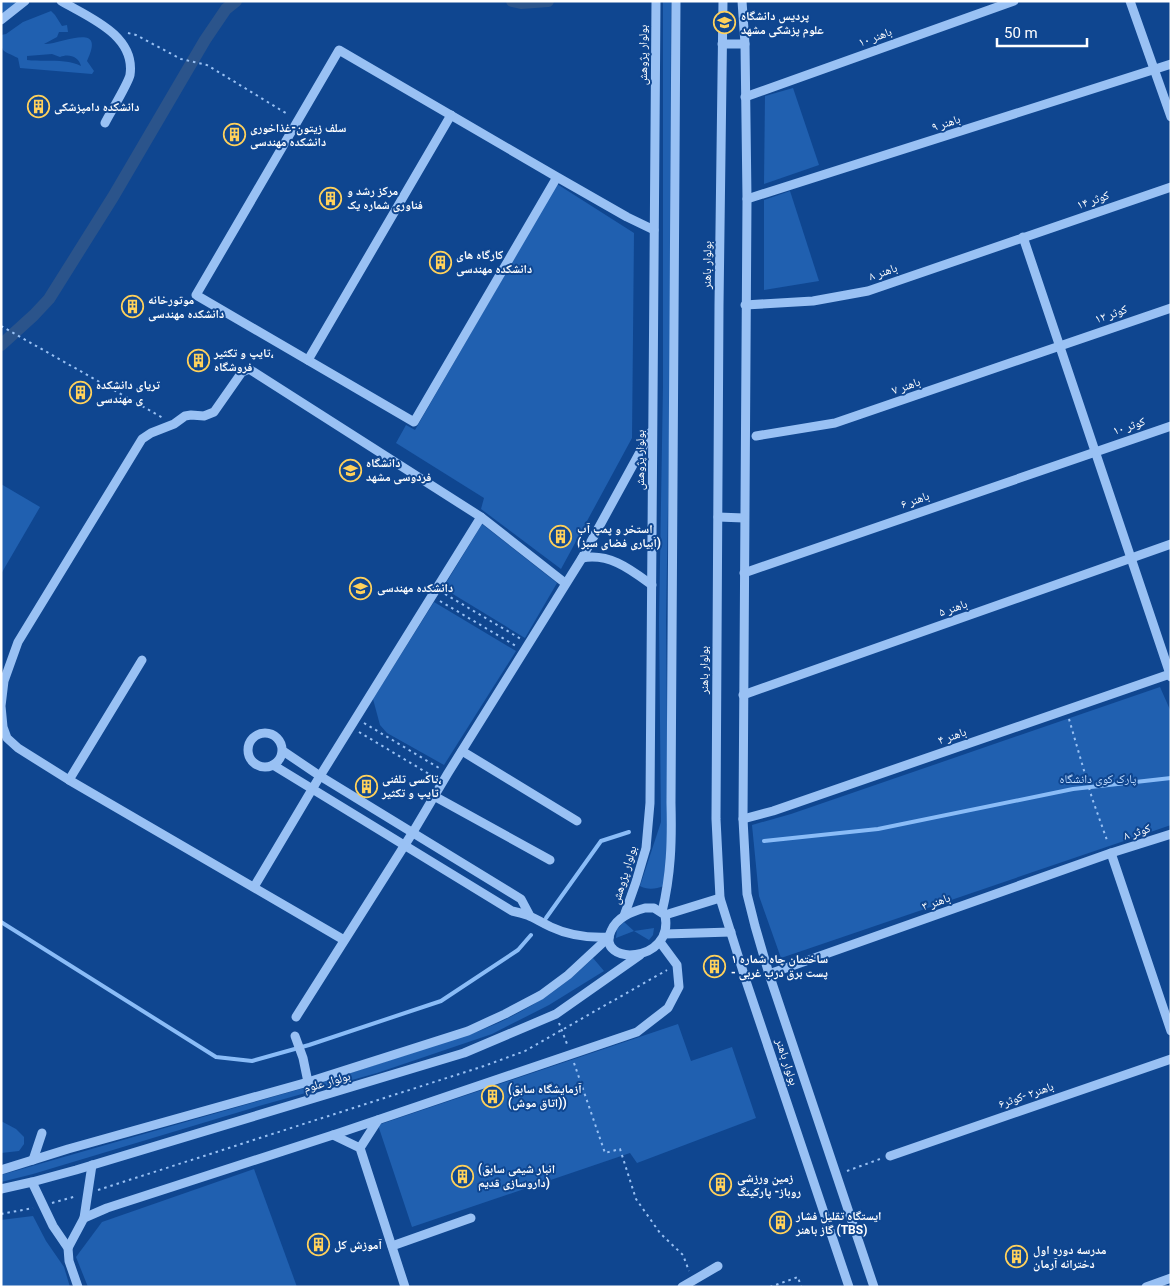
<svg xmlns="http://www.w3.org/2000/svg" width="1172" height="1288" font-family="Roboto,'Noto Naskh Arabic',sans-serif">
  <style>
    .green { fill: #2060b0; fill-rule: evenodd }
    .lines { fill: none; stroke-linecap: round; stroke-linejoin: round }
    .stream { stroke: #8abcf7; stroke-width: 4 }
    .canal { stroke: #2b548b; stroke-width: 12 }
    .path { stroke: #99c1f4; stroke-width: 2; stroke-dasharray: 2.5 4; stroke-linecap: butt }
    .minor { stroke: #99c1f4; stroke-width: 9 }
    .labels { text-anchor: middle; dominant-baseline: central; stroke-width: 4; stroke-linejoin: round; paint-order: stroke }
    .poi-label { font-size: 12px; font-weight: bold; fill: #fff; stroke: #0f4690; text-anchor: start }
    .street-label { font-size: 12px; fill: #fff; stroke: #0f4690 }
    .park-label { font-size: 12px; fill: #c0dcfe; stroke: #0f4690 }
  </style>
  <rect width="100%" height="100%" fill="#0f4690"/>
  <g class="green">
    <path d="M1 1H18L1 15Z"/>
    <path d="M663 1H671L670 386 666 621 668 822 665 884 664 886C656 889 647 890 640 886L661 822 659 621 663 386Z"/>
    <path d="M51 11 55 15 62 26 67 25 68 32H59L57 37 44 44C61 45 107 20 87 61L94 71 92 74 20 68 18 58C3 50 1 54 1 35L6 34 23 22ZM52 54 60 57C69 53 79 57 81 66 66 58 45 62 27 60V56Z"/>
    <path d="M793 88 819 165 764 184 765 96Z"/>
    <path d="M557 184 634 233 632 438 561 569 481 509 484 498 396 443 406 425 415 430Z"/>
    <path d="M790 191 819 281 764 290V200Z"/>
    <path d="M1 484 40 507 1 574Z"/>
    <path d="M482 524 557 583 525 638 443 588Z"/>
    <path d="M434 602 516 651 444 765 387 733 380 725 373 699Z"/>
    <path d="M1160 687 1171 712V825L781 958 759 896 752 825 791 814Z"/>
    <path d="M624 922 634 931 654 928 653 935 649 940 634 931 616 938 617 929Z"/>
    <path d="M593 958 604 971 549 1005 492 1034 377 1073 259 1106 33 1174 1 1182V1175L311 1086 479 1031C522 1014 560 991 593 958Z"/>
    <path d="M678 1024 691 1061 732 1047 756 1118 637 1163 630 1153 412 1227 378 1125Z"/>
    <path d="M1 1121 16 1129 24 1137V1144L19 1151 1 1153Z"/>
    <path d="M254 1169 297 1287H88L76 1257 102 1222Z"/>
    <path d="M33 1216 46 1241 64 1267 70 1287H1V1220Z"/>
  </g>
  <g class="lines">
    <g class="stream">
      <path d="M764 841 878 829 1073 789 1171 778"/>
      <path d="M546 918 601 841 629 832"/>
      <path d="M1 922 216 1057 252 1061 309 1045 441 1001 518 950 531 935"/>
    </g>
    <g class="canal">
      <path d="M512 1 521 3 548 1"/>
      <path d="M1 345 34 315 49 299 113 197 205 40 226 9 236 1"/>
    </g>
    <g class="path">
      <path d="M128 33 136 35 181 59 207 65 289 115"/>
      <path d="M1 326 163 418"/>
      <path d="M445 594 521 639"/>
      <path d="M440 601 516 646"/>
      <path d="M1069 719 1092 798 1108 843"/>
      <path d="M364 723 439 768"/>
      <path d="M359 732 434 777"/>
      <path d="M559 1023 567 1044"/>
      <path d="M574 1063 605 1153 620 1149 636 1199 660 1233 683 1255 689 1271"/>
      <path d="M847 1171 880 1159"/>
      <path d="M98 1190 484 1066 525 1051 667 970"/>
      <path d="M52 1203 77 1196"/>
      <path d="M1 1214 33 1208"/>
      <path d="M770 1287 798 1277 801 1287"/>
    </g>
    <g class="minor">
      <path d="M61 1C88 17 136 35 130 75 128 84 110 113 105 123"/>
      <path d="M723 1 719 305 716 819 720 898 746 981 849 1287"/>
      <path d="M742 1 745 44 747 199 743 819 747 894 755 926 769 974 874 1287"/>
      <path d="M1130 1 1171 117"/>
      <path d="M1 20 25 1"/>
      <path d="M722 44H745"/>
      <path d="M745 97 1014 1"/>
      <path d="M557 177 414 422 196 295 339 50 557 177 627 217 654 230"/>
      <path d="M747 199 1171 64"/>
      <path d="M1023 237 1171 677"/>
      <path d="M745 305 813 301 868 291 1171 187"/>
      <path d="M308 360 451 115"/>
      <path d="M756 436 835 423 1171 308"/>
      <path d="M718 517 744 518"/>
      <path d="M582 558C610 553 630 569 652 585"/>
      <path d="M744 573 1171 426"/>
      <path d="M743 695 1171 544"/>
      <circle cx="265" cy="750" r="17"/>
      <path d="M283 751 320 776 521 899 529 914"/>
      <path d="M462 751 577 821"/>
      <path d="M273 765 512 911C532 915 534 919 551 927 570 936 588 938 609 937"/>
      <path d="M69 780 142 660"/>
      <path d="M434 796 550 860"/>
      <path d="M743 819 773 811 1170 674"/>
      <path d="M1111 853 1171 1031"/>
      <path d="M254 887 320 776 481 517"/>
      <path d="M645 908H654L665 915C675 964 595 966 611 931 617 917 631 912 645 908Z"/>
      <path d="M662 912C671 874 672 842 671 803L676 1"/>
      <path d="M665 915 720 898"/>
      <path d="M624 916 636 882 646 848 650 803 656 1"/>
      <path d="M665 934 731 932"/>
      <path d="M344 940 69 780 18 748 7 738 3 727 1 706 4 681 18 642 142 439 151 433 174 424 185 416 191 415 204 416 214 412 242 372 249 369 481 517 565 583"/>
      <path d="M769 974 1111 853 1171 834"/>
      <path d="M296 1017 413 832 448 773 582 558 651 432"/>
      <path d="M295 1036 303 1058 308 1082"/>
      <path d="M333 1135 360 1148 405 1287"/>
      <path d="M360 1148 378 1120"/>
      <path d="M890 1156 1171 1059"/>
      <path d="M33 1160 42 1133"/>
      <path d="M1 1170 68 1149 308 1082 468 1031 505 1014 541 995 568 975 609 937"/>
      <path d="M32 1182 53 1226 68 1248 69 1261 78 1287"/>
      <path d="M1 1189 32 1182 76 1170 464 1053 556 1014 640 955"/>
      <path d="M84 1218 107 1208 339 1133 637 1032 668 1008 679 987 677 965 660 942"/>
      <path d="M392 1246 471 1218"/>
      <path d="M68 1248 84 1218 92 1165"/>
      <path d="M682 1287 718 1266"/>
      <path d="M1146 1287 1171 1278"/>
    </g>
  </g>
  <defs>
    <symbol id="university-ring" viewBox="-11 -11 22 22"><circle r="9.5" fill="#0f4690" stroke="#ffd15b" stroke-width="1.5"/><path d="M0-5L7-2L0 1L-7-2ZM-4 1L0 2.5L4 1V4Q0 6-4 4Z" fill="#ffd15b"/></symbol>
    <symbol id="building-ring" viewBox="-11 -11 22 22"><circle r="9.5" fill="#0f4690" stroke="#ffd15b" stroke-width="1.5"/><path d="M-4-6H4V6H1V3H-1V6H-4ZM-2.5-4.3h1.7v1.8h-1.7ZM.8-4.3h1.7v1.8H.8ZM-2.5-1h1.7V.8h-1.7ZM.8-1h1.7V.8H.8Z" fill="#ffd15b"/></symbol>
  </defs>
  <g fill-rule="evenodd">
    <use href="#university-ring" x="712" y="10" width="25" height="25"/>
    <use href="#building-ring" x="26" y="94" width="25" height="25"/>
    <use href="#building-ring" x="222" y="122" width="25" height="25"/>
    <use href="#building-ring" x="318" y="186" width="25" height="25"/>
    <use href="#building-ring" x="428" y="250" width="25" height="25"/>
    <use href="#building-ring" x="120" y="294" width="25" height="25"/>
    <use href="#building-ring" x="186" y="348" width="25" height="25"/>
    <use href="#building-ring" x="68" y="380" width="25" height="25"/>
    <use href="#university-ring" x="338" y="458" width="25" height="25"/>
    <use href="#building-ring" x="548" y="524" width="25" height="25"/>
    <use href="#university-ring" x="348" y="576" width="25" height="25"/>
    <use href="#building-ring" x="354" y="774" width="25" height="25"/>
    <use href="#building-ring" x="702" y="954" width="25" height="25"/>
    <use href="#building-ring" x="480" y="1084" width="25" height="25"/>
    <use href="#building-ring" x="450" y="1164" width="25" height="25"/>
    <use href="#building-ring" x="708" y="1172" width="25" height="25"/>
    <use href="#building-ring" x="768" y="1210" width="25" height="25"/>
    <use href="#building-ring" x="306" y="1232" width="25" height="25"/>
    <use href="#building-ring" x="1004" y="1244" width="25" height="25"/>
  </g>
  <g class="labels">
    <g class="poi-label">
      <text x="741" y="16">پردیس دانشگاه<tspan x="741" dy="14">علوم پزشکی مشهد</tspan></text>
      <text x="54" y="107">دانشکده دامپزشکی</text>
      <text x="250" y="128">سلف زیتون-غذاخوری<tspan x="250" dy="14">دانشکده مهندسی</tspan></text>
      <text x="347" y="191">مرکز رشد و<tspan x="347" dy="14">فناوری شماره یک</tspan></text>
      <text x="456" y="255">کارگاه های<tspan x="456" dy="14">دانشکده مهندسی</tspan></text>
      <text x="148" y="300">موتورخانه<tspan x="148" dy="14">دانشکده مهندسی</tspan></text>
      <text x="214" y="353">تایپ و تکثیر،<tspan x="214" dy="14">فروشگاه</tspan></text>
      <text x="96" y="385">تریای دانشکده<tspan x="96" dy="14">ی مهندسی</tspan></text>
      <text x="366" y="463">دانشگاه<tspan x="366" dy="14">فردوسی مشهد</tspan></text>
      <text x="577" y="529">استخر و پمپ آب<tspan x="577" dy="14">(آبیاری فضای سبز)</tspan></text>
      <text x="377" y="588">دانشکده مهندسی</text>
      <text x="382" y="779">تاکسی تلفنی،<tspan x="382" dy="14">تایپ و تکثیر</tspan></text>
      <text x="731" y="959">ساختمان چاه شماره ۱<tspan x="731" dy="14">- پست برق درب غربی</tspan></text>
      <text x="508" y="1089">(آزمایشگاه سابق<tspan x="508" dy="14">(اتاق موش))</tspan></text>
      <text x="478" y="1169">(انبار شیمی سابق<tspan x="478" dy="14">داروسازی قدیم)</tspan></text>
      <text x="737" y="1178">زمین ورزشی<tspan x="737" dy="14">روباز- پارکینگ</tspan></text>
      <text x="796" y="1216">ایستگاه تقلیل فشار<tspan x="796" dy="14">گاز باهنر (TBS)</tspan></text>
      <text x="334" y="1245">آموزش کل</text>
      <text x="1033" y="1250">مدرسه دوره اول<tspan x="1033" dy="14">دخترانه آرمان</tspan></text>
    </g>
    <g class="street-label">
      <text transform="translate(875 37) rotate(-20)">باهنر ۱۰</text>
      <text transform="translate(643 55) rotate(-90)">بولوار پژوهش</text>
      <text transform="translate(946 123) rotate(-18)">باهنر ۹</text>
      <text transform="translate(1093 200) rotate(-19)">کوثر ۱۴</text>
      <text transform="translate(707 265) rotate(-89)">بولوار باهنر</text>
      <text transform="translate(883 272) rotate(-19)">باهنر ۸</text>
      <text transform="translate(1111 314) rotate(-19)">کوثر ۱۲</text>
      <text transform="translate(906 386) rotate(-19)">باهنر ۷</text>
      <text transform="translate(1129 426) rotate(-18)">کوثر ۱۰</text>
      <text transform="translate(640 460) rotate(-90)">بولوار پژوهش</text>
      <text transform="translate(915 500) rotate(-19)">باهنر ۶</text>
      <text transform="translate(953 608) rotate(-19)">باهنر ۵</text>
      <text transform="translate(704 670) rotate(-90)">بولوار باهنر</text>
      <text transform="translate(952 736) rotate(-19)">باهنر ۴</text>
      <text transform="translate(1137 832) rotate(-18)">کوثر ۸</text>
      <text transform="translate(624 875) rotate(-73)">بولوار پژوهش</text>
      <text transform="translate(936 902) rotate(-19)">باهنر ۳</text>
      <text transform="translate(787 1062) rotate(72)">بولوار باهنر</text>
      <text transform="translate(327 1082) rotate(-16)">بولوار علوم</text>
      <text transform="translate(1026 1095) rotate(-19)">باهنر۲ -کوثر۶</text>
    </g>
    <g class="park-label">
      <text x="1098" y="779">پارک کوی دانشگاه</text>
    </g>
  </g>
  <rect width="1172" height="1288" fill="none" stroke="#ffffff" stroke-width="5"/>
  <path d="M997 38v8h90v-8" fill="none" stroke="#ffffff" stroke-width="2.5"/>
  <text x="1004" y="38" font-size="15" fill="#ffffff" stroke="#0f4690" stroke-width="4" paint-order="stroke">50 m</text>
</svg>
